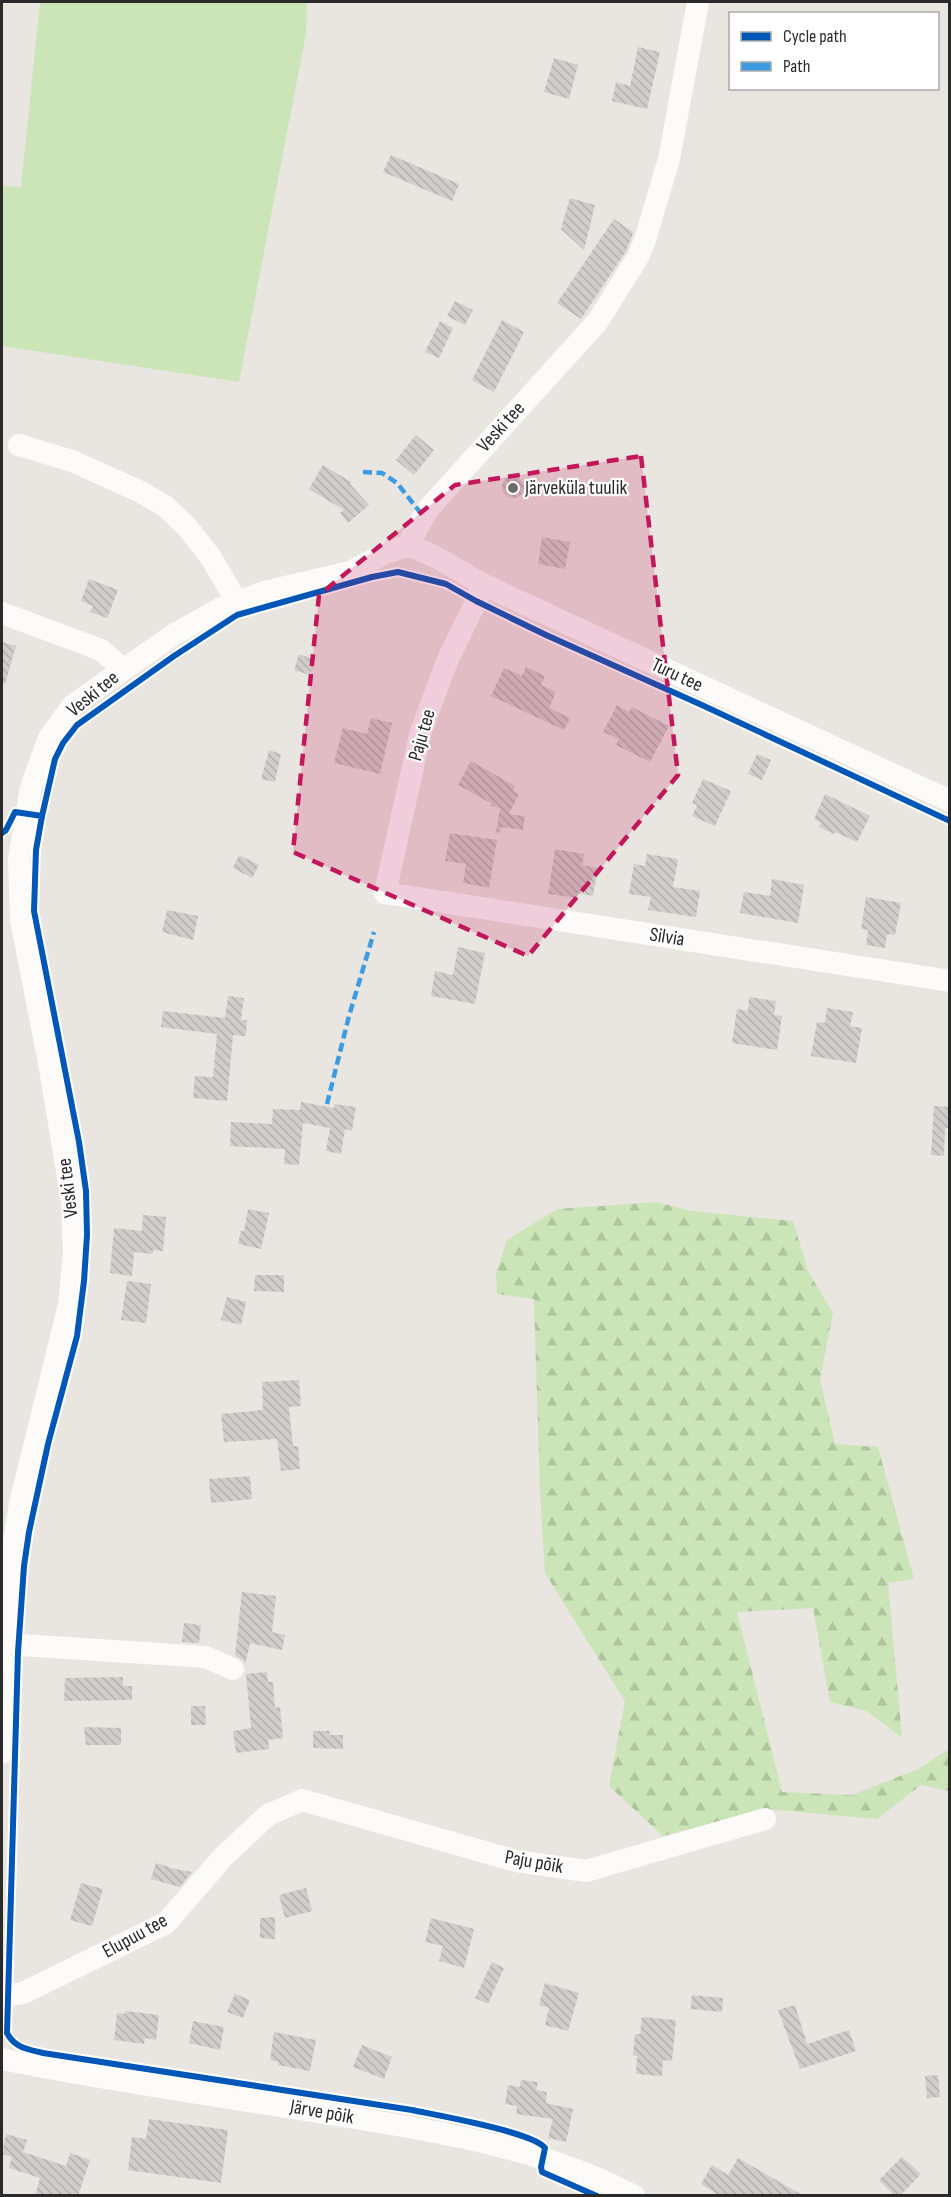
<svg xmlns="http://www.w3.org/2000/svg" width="951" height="2197" font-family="'Sofia Sans Condensed',sans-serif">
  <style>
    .grass { fill: #cbe5b8 }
    .forest { fill: url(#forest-firs) }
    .building { fill: url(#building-back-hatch) }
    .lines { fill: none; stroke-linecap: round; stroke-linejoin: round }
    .minor { stroke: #fcfbfa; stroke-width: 22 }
    .quiet { stroke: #3d9ce1; stroke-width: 4.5; stroke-dasharray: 9 4.5; stroke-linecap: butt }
    .cycleway-casing { stroke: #fff; stroke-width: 10 }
    .cycleway { stroke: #0057b8; stroke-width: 6 }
    .marked { fill: #c2185b; fill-opacity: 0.2; stroke: #c2185b; stroke-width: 4.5; stroke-dasharray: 12 8; stroke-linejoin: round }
    .poi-dot { fill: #6d6b6a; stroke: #fff; stroke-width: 2 }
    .labels { text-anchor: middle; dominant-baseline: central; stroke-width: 4.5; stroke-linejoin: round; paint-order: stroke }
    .street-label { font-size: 20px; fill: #2a2a2a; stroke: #fff }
    .poi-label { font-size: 20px; fill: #2a2a2a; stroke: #fff; text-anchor: start }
  </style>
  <defs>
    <pattern id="forest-firs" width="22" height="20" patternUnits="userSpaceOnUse" patternTransform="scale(1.5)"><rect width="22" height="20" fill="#cbe5b8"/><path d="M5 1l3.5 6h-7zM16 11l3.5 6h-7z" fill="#aec59e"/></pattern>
    <pattern id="building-back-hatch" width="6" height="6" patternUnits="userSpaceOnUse" patternTransform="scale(1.5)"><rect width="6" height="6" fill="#d0cdca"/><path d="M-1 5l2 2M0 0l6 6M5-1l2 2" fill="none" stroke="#b3b0ae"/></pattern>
  </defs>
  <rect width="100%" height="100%" fill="#e9e5e0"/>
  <path class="grass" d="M40 2H307L306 34 239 382 2 346V186L21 187Z"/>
  <path class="forest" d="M656 1202 692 1211 793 1221 808 1271 833 1313 820 1379 835 1444 878 1447 914 1579 888 1583 902 1738 867 1711 830 1702 813 1608 737 1612 782 1792 852 1795 918 1769 949 1749V1791L921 1785 877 1819 766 1809 663 1836 609 1786 625 1701 545 1573 540 1492 534 1299 497 1294 496 1274 507 1240 557 1209Z"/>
  <g class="building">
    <path d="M638 47 660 52 647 109 612 101 616 82 630 86Z"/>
    <path d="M554 58 578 65 569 99 544 92Z"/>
    <path d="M391 155 459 184 452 201 383 172Z"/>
    <path d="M570 198 595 205 584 250 561 229Z"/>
    <path d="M614 219 633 232 632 236 626 251 581 319 557 303Z"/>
    <path d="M455 301 473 310 465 325 447 316Z"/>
    <path d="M502 320 524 332 494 392 472 380Z"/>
    <path d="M440 321 453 328 439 358 425 352Z"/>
    <path d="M416 435 434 450 414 475 396 460Z"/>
    <path d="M323 465 351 482 350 484 369 505 348 523 340 513 344 510 309 489Z"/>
    <circle cx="513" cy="487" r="11"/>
    <path d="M542 537 570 542 565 569 538 564Z"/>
    <path d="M89 579 118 590 107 618 90 612 93 606 81 601Z"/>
    <path d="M2 642 16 646 5 684H2Z"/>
    <path d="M299 654 315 660 310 675 294 670Z"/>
    <path d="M526 667 545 676 541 685 556 692 549 708 570 718 564 730 491 696 504 668 522 676Z"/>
    <path d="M617 705 629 712 632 707 669 726 650 762 616 745 619 739 603 732Z"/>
    <path d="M371 718 392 723 380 774 334 763 343 728 367 734Z"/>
    <path d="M269 750 281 754 275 782 261 779Z"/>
    <path d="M757 754 771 760 762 780 748 774Z"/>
    <path d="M471 761 515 786 513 791 519 794 509 814 525 816 523 830 502 827 499 833 496 832 500 808 490 806 492 804 458 785Z"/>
    <path d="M703 779 731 791 715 826 692 816 697 805 692 803Z"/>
    <path d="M825 794 870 816 857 842 835 832 834 834 819 827 821 823 814 819Z"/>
    <path d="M450 833 497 840 489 888 463 883 466 864 445 861Z"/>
    <path d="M555 849 584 854 582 865 598 868 593 896 578 893 577 898 548 894Z"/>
    <path d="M647 854 678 859 673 887 700 891 696 917 648 910 651 897 629 894 634 864 645 866Z"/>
    <path d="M239 855 259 865 252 878 233 868Z"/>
    <path d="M772 879 804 885 798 923 740 913 744 892 770 896Z"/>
    <path d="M866 897 901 903 895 935 887 934 885 948 866 945 868 930 861 929Z"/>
    <path d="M167 910 198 916 193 940 162 932Z"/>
    <path d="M458 947 485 953 475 1004 431 996 435 971 453 975Z"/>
    <path d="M228 996 244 998 241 1020H247L246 1036 233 1035 227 1101 193 1098 195 1076 213 1077 217 1034 161 1027 163 1011 225 1018Z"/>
    <path d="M749 997 776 1001 774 1015 782 1016 777 1050 732 1043 737 1009 748 1011Z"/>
    <path d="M827 1008 853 1012 850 1026 862 1028 856 1063 811 1056 817 1022 825 1023Z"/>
    <path d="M301 1102 334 1108V1104L356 1107 352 1131 345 1129 341 1154 326 1151 330 1128 303 1123 299 1165 284 1164 285 1149 230 1146 231 1122 272 1124 273 1109 300 1110Z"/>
    <path d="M934 1106 950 1107V1128H945L944 1156 931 1155Z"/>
    <path d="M248 1209 269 1213 261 1249 238 1244 241 1231H244Z"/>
    <path d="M143 1215 166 1217 163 1251 153 1250 152 1254 134 1252 132 1276 110 1273 114 1228 142 1231Z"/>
    <path d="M255 1275H284V1292L254 1291Z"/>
    <path d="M127 1281 151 1284 146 1323 121 1320Z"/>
    <path d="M227 1297 246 1302 241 1325 221 1320Z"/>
    <path d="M299 1380 301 1406 289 1407 293 1446H298L300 1469 281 1471 277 1439 224 1442 221 1414 263 1410 262 1382Z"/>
    <path d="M250 1476 252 1499 211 1503 209 1479Z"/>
    <path d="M242 1592 276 1596 272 1632 285 1635 282 1650 250 1643 245 1665 244 1661 235 1655Z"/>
    <path d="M184 1623 201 1625 199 1643 182 1642Z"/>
    <path d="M267 1672 268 1682H273L275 1708 280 1707 283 1738 268 1740 269 1749 236 1753 233 1731 251 1728 246 1674Z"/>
    <path d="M123 1677V1686H132V1700L64 1701 65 1678Z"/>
    <path d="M191 1706H205L206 1725H191Z"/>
    <path d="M84 1727 121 1728V1745H86Z"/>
    <path d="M313 1731H330L329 1735H343V1749L313 1748Z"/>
    <path d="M156 1863 175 1869 192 1872 180 1887 151 1879Z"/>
    <path d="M81 1883 103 1889 92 1926 70 1920Z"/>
    <path d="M306 1888 312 1911 285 1918 279 1895Z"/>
    <path d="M275 1917V1939L260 1938V1918Z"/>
    <path d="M431 1918 474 1929 464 1968 439 1961 443 1946 425 1942Z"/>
    <path d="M492 1962 504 1968 488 2004 475 1998Z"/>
    <path d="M545 1983 579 1993 568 2031 545 2025 549 2008 539 2005Z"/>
    <path d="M235 1994 250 2000 243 2018 227 2012Z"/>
    <path d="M692 1995 723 1998 722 2012 691 2009Z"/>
    <path d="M795 2005 807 2044 849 2030 856 2051 800 2069 778 2010Z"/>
    <path d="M125 2011 159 2015 156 2040 145 2038 144 2044 114 2040 117 2013 125 2014Z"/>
    <path d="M642 2017 676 2020 672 2061 663 2060 662 2076 636 2074 637 2056 633 2055 635 2034H640Z"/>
    <path d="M193 2021 224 2027 220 2050 189 2043Z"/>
    <path d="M274 2032 316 2040 310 2071 278 2065V2062L270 2060Z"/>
    <path d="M362 2045 392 2057 384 2079 353 2067Z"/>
    <path d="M938 2075 940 2097 927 2098 925 2076Z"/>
    <path d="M521 2080 538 2082 536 2090 547 2092 546 2103 573 2109 566 2142 548 2138 553 2119 516 2114 517 2106 505 2104 508 2085 520 2087Z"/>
    <path d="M149 2119 228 2130 221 2183 128 2170 132 2137 146 2139Z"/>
    <path d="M6 2134 27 2140 23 2152 66 2166 70 2153 90 2160 78 2196H35L40 2178 9 2168 12 2157 2 2154Z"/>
    <path d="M902 2157 921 2174 900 2196H895L879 2180Z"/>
    <path d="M738 2158 776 2180 804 2196H720L701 2184 712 2165 728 2175Z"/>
  </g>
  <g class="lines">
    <g class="minor">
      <path d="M19 445 72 461 141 492 165 506 187 527 210 556 237 602"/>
      <path d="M407 546C433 552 460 572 484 585L950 801"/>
      <path d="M484 585 448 659 421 731 385 893 950 981"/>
      <path d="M2 613 101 650 123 669"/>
      <path d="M6 1644 206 1657 233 1669"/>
      <path d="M2 1753 8 1581 20 1503 69 1305 74 1254 72 1201 49 1063 21 920 19 859 31 787 49 738 73 705 173 635 221 608 264 592 350 572 386 553 407 546 428 509 598 321 638 257 645 240 669 159 698 2"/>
      <path d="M2 1996 23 1993 166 1923 223 1857 268 1815 302 1800 516 1861 586 1871 765 1819"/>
      <path d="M2 2059C119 2083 237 2098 355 2118 448 2133 550 2151 634 2196"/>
    </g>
    <g class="quiet">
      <path d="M363 472 382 473 397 483 423 516"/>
      <path d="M327 1104 349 1016 374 932"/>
    </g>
    <defs>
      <g id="cycleway">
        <path d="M42 816 55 759 63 743 77 725 174 656 237 615 372 577 398 572 446 584 476 601 546 635 704 706 950 821"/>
        <path d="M2 833 6 830 15 812 42 816 36 850 34 911 79 1142 86 1191 87 1235 84 1281 77 1336 48 1444 29 1532 24 1566 18 1652 7 2033C15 2048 27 2049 43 2053L412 2110C435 2115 534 2132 545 2148L541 2167 542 2172 597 2196"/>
      </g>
    </defs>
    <use href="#cycleway" class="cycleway-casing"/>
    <use href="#cycleway" class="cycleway"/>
  </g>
  <path class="marked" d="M641 456 678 775 528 956 293 852 319 595 455 485Z"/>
  <circle class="poi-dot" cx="513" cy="488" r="6"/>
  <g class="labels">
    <g class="street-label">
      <text transform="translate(501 427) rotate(-48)">Veski tee</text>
      <text transform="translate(677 675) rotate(25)">Turu tee</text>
      <text transform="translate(93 694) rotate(-39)">Veski tee</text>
      <text transform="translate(422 735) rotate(-74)">Paju tee</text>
      <text transform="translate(667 937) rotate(9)">Silvia</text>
      <text transform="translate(68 1188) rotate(-97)">Veski tee</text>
      <text transform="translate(534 1862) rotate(10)">Paju põik</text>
      <text transform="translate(135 1936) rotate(-29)">Elupuu tee</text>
      <text transform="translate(322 2112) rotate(10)">Järve põik</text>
    </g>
    <g class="poi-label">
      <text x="525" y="488">Järveküla tuulik</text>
    </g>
  </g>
  <rect width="951" height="2197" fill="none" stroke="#2a2a2a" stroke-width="6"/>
  <rect x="729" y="12" width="210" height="78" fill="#ffffff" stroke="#aaaaaa" stroke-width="1.5"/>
  <rect x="741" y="32" width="30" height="9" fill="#0057b8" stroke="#aaaaaa" stroke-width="1.5"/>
  <text x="783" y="42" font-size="18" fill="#2a2a2a">Cycle path</text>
  <rect x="741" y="62" width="30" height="9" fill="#3d9ce1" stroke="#aaaaaa" stroke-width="1.5"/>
  <text x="783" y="72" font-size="18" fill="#2a2a2a">Path</text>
</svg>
